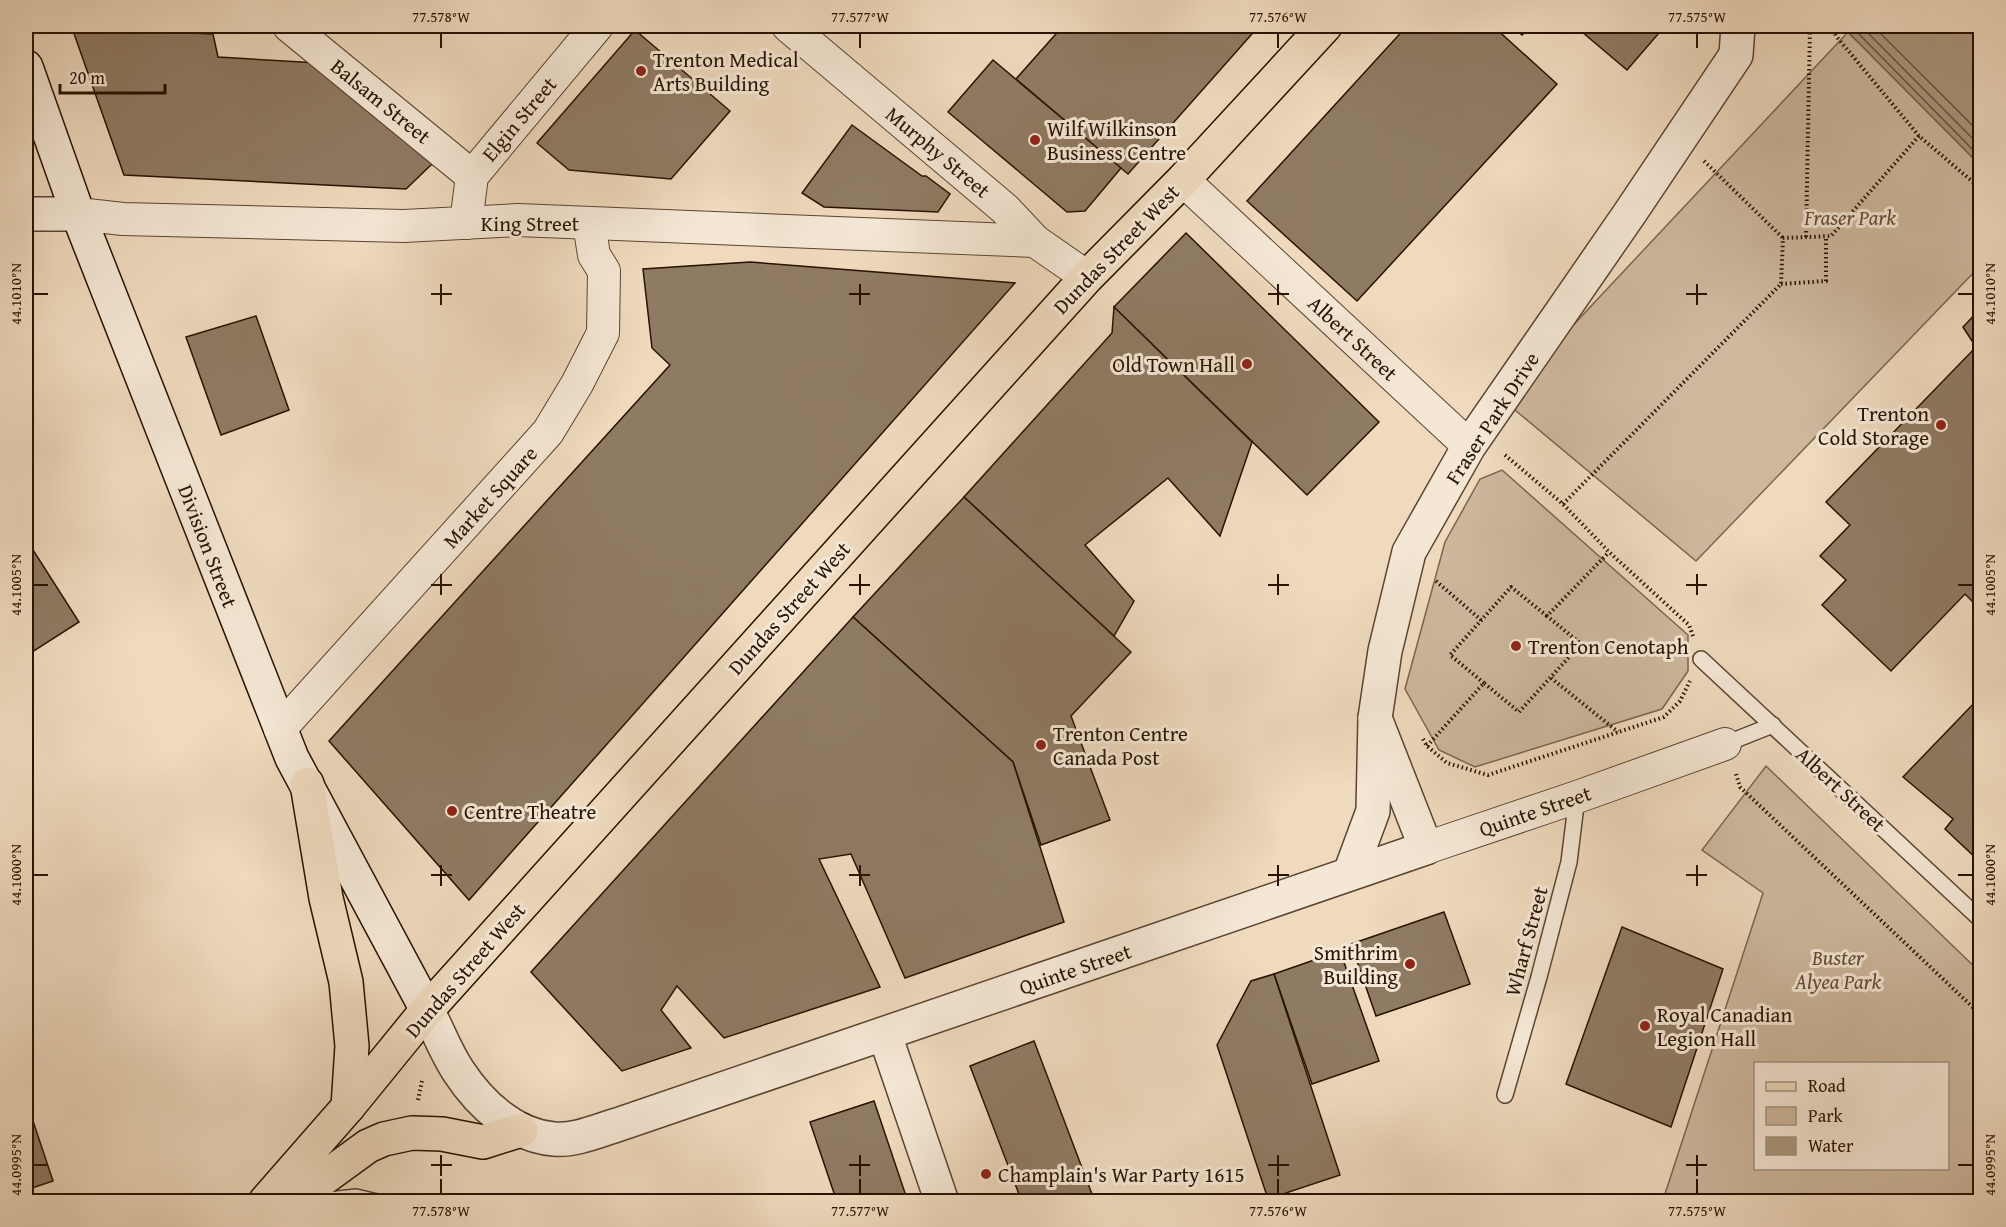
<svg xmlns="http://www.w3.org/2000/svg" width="2006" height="1227" font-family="'Gentium Book Plus',serif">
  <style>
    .green { fill: #cdb89e; stroke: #7a6550; stroke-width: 1.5; fill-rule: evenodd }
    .water { fill: #ab967e; stroke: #77614c; stroke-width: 1.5 }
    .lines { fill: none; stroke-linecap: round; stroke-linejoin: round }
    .shore { stroke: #6a5440; stroke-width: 1.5 }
    .building { fill: #8f7a63; stroke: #281201; stroke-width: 1.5 }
    .service-casing { stroke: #5a4430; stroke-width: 18 }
    .minor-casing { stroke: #5a4430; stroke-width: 34 }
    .tertiary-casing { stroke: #5a4430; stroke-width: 36 }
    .secondary-casing { stroke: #281201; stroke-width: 36 }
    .primary-casing { stroke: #281201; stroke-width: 36 }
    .path { stroke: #281201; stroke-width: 4; stroke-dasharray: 1.5 3; stroke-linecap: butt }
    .service { stroke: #f5e7d5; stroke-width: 15 }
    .minor { stroke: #f5e7d5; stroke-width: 32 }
    .tertiary { stroke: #f5e7d5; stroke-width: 33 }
    .secondary { stroke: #f5e7d5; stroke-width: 33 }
    .primary { stroke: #efdabe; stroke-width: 33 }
    .ticks { fill: none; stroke: #281201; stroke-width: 2 }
    .poi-dot { fill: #8f2418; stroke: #f5e7d5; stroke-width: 2 }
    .labels { text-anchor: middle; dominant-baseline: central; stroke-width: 6; stroke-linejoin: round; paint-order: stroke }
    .poi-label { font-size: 21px; fill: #281201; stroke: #f5e7d5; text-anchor: start }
    .street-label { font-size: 21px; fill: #281201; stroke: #f5e7d5 }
    .park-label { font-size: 21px; font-style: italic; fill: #624c38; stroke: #f5e7d5 }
    .neatline { fill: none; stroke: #281201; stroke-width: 2 }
    .ticks-label { font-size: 15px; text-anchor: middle; fill: #281201 }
  </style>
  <rect width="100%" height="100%" fill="#efdabe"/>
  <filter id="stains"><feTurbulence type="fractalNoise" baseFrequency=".00333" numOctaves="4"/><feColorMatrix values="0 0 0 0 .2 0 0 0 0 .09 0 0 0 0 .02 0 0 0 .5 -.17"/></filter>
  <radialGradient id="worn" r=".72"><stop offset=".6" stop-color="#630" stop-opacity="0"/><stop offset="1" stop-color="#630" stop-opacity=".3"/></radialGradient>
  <g class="green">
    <path d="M1848 32 1980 165V266L1696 561 1503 400Z"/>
    <path d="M1502 470 1688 635V671L1662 709 1475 767 1439 750 1405 689 1445 542 1480 479Z"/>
    <path d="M1766 766 1980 972V1201L1675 1202 1665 1194 1763 893 1702 850ZM1756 1064H1948V1168H1756Z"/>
  </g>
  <path class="water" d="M1855 26H1980V165L1848 32Z"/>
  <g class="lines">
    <g class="shore">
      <path d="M1859 26V34L1980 157"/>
      <path d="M1867 26V32L1980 146"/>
      <path d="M1876 26V29L1980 133"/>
    </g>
  </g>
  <g class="building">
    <path d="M1063 26H1259L1128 174 1016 79Z"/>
    <path d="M1407 26H1493L1557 84 1357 301 1247 201Z"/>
    <path d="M1512 26H1532L1522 35Z"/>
    <path d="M1575 26H1665L1627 70Z"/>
    <path d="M72 28 213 34 218 57 318 63 432 164 406 189 124 175Z"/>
    <path d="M635 30 730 111 671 179 569 170 537 143Z"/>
    <path d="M993 60 1121 168 1085 211 1067 212 948 112Z"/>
    <path d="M852 125 922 176H926L950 194 938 212 824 207 802 193Z"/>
    <path d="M1186 233 1379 422 1307 495 1114 307Z"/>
    <path d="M750 262 1015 283 469 900 329 741 670 365 652 348 643 269Z"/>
    <path d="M1114 307 1252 442 1220 536 1168 478 1085 545 1134 601 1114 636 964 497 1112 333Z"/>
    <path d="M1980 309V609L1965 594 1891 671 1822 605 1846 580 1820 556 1850 525 1826 502 1976 347 1963 327Z"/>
    <path d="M256 316 289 410 221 435 186 337Z"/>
    <path d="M964 497 1131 652 1071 716 1110 820 1041 845 1013 762 853 617Z"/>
    <path d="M33 550 79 622 26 656V554Z"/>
    <path d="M853 617 1013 762 1064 922 905 978 851 854 819 859 880 987 724 1038 677 986 661 1010 691 1048 622 1071 531 972Z"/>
    <path d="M1979 698 1980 700V862L1945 829 1953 819 1903 777Z"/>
    <path d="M1444 912 1470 984 1376 1016 1351 944Z"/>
    <path d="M1622 927 1723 969 1671 1127 1566 1084Z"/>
    <path d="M1340 951 1379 1061 1312 1084 1274 974Z"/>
    <path d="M1274 974 1340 1175 1268 1199 1217 1045 1251 981Z"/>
    <path d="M1034 1041 1095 1202H1022L970 1066Z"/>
    <path d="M874 1101 906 1196 890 1202H837L810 1122Z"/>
    <path d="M31 1115 53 1181 26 1190V1117Z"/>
  </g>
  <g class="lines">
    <defs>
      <g id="service">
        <path d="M1701 659 1980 919"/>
        <path d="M1725 744 1773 725"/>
        <path d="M1505 1095 1539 977 1569 862 1577 797"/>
        <path d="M311 1202 356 1197 377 1202"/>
      </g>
      <g id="minor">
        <path d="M289 26 472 176"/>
        <path d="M788 26 1005 209 1035 241 1087 277"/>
        <path d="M1183 180 1469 446"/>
        <path d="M78 214 123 219 404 226 518 220 1035 241"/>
        <path d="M466 223 472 176 597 26"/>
        <path d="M280 729 548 432 577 384 603 333 604 271 594 255 589 223"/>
        <path d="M1426 848 1577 797 1725 744"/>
      </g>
      <g id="tertiary">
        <path d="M26 214H78"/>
        <path d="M1350 873 1373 811 1375 718 1385 651 1409 552 1469 446 1630 213 1736 55 1738 26"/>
        <path d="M427 1010C438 1030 446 1053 459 1072 480 1104 514 1136 554 1139 575 1141 597 1131 617 1125L1426 848 1375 718"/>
        <path d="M885 1035 942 1202"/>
      </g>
      <path id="secondary" d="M26 67 78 214 292 758 427 1010"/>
      <g id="primary">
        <path d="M307 784 326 898 346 982 352 1046 348 1107"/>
        <path d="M265 1202 348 1107 427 1010 1087 277 1183 180 1325 26"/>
        <path d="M282 1202 324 1178 368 1146 384 1139 412 1133 442 1134 483 1142 521 1130"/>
      </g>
    </defs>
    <use href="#service" class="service-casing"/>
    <use href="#minor" class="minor-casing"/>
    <use href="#tertiary" class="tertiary-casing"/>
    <use href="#secondary" class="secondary-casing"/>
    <use href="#primary" class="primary-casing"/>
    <g class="path">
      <path d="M1821 26 1834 31"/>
      <path d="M1831 26 1836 36 1919 136 1980 188"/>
      <path d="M1704 161 1783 238"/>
      <path d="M1806 237 1810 26"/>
      <path d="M1781 284 1826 281V236"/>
      <path d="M1505 455 1563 504 1609 552 1689 625 1693 636"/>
      <path d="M1563 504 1781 284 1783 238 1831 236 1919 136"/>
      <path d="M1436 581 1481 620"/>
      <path d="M1551 678 1618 732"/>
      <path d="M1484 683 1450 655 1511 587 1547 616"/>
      <path d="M1423 739 1427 746 1447 763 1488 775 1664 717 1680 701 1690 681"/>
      <path d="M1427 746 1484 683 1519 712 1581 644 1547 616 1609 552"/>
      <path d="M1736 774 1740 787 1980 1014"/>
      <path d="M418 1100 422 1081"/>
    </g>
    <use href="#service" class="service"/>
    <use href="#minor" class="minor"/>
    <use href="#tertiary" class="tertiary"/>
    <use href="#secondary" class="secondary"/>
    <use href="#primary" class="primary"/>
  </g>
  <path class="ticks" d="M441 33V48M860 33V48M1278 33V48M1697 33V48M441 284V305M860 284V305M1278 284V305M1697 284V305M33 294H48M431 294H452M849 294H870M1268 294H1289M1686 294H1707M1958 294H1973M441 574V595M860 574V595M1278 574V595M1697 574V595M33 585H48M431 585H452M849 585H870M1268 585H1289M1686 585H1707M1958 585H1973M441 865V886M860 865V886M1278 865V886M1697 865V886M33 875H48M431 875H452M849 875H870M1268 875H1289M1686 875H1707M1958 875H1973M441 1155V1176M860 1155V1176M1278 1155V1176M1697 1155V1176M33 1165H48M431 1165H452M849 1165H870M1268 1165H1289M1686 1165H1707M1958 1165H1973M441 1179V1194M860 1179V1194M1278 1179V1194M1697 1179V1194"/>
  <g class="poi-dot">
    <circle cx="641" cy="71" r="6"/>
    <circle cx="1035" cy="140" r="6"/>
    <circle cx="1247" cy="364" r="6"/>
    <circle cx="1941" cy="425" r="6"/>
    <circle cx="1516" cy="646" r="6"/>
    <circle cx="1041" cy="745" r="6"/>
    <circle cx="452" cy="811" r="6"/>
    <circle cx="1410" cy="964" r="6"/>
    <circle cx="1645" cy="1026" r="6"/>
    <circle cx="986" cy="1174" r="6"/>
  </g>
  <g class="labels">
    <g class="poi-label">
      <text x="653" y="59">Trenton Medical<tspan x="653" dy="24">Arts Building</tspan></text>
      <text x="1047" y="128">Wilf Wilkinson<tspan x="1047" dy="24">Business Centre</tspan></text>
      <text x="1235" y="364" text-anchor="end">Old Town Hall</text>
      <text x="1929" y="413" text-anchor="end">Trenton<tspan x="1929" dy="24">Cold Storage</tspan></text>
      <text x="1528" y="646">Trenton Cenotaph</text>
      <text x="1053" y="733">Trenton Centre<tspan x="1053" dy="24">Canada Post</tspan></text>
      <text x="464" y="811">Centre Theatre</text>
      <text x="1398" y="952" text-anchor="end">Smithrim<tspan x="1398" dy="24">Building</tspan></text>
      <text x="1657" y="1014">Royal Canadian<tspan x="1657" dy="24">Legion Hall</tspan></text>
      <text x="998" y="1174">Champlain's War Party 1615</text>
    </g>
    <g class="street-label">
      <text transform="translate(381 101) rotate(39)">Balsam Street</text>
      <text transform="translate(519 119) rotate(-50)">Elgin Street</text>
      <text transform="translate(938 152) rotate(40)">Murphy Street</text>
      <text x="530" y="223">King Street</text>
      <text transform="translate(1116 249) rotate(-46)">Dundas Street West</text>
      <text transform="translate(1353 338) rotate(43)">Albert Street</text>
      <text transform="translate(1492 418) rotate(-57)">Fraser Park Drive</text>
      <text transform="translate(490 497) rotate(-48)">Market Square</text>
      <text transform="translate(208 546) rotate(69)">Division Street</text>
      <text transform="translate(789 608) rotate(-48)">Dundas Street West</text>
      <text transform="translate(1841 789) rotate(43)">Albert Street</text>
      <text transform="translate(1535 811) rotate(-19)">Quinte Street</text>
      <text transform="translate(1526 941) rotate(-75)">Wharf Street</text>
      <text transform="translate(1075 969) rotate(-19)">Quinte Street</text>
      <text transform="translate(465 970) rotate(-49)">Dundas Street West</text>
    </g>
    <g class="park-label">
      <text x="1850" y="217">Fraser Park</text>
      <text x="1838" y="957">Buster<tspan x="1838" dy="24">Alyea Park</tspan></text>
    </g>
  </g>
  <rect width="2006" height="1227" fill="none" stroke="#efdabe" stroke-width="66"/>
  <rect x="1754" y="1062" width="195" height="108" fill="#f5e7d5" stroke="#a39280" stroke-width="1.5"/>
  <rect x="1766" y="1082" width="30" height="9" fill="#efdabe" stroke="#a39280" stroke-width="1.5"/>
  <text x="1808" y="1092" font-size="18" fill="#281201">Road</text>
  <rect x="1766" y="1107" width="30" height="18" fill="#cdb89e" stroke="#a39280" stroke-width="1.5"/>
  <text x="1808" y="1122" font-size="18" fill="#281201">Park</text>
  <rect x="1766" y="1137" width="30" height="18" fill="#ab967e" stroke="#a39280" stroke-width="1.5"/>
  <text x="1808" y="1152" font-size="18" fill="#281201">Water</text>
  <path d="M60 84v9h105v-9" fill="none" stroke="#281201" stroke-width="3"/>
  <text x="69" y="84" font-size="18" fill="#281201" stroke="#f5e7d5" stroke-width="4.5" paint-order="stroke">20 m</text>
  <rect x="33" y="33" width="1940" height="1161" class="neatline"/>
  <g class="ticks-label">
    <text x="441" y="22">77.578°W</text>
    <text x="860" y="22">77.577°W</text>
    <text x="1278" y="22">77.576°W</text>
    <text x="1697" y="22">77.575°W</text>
    <text transform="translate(16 294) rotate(-90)" y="5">44.1010°N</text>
    <text transform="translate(1990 294) rotate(-90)" y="5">44.1010°N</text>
    <text transform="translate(16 585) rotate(-90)" y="5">44.1005°N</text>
    <text transform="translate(1990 585) rotate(-90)" y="5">44.1005°N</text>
    <text transform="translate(16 875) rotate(-90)" y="5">44.1000°N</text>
    <text transform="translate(1990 875) rotate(-90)" y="5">44.1000°N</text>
    <text transform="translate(16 1165) rotate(-90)" y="5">44.0995°N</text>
    <text transform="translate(1990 1165) rotate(-90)" y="5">44.0995°N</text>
    <text x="441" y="1216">77.578°W</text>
    <text x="860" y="1216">77.577°W</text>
    <text x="1278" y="1216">77.576°W</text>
    <text x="1697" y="1216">77.575°W</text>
  </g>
  <rect width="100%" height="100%" filter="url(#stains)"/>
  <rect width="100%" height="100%" fill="url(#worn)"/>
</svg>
